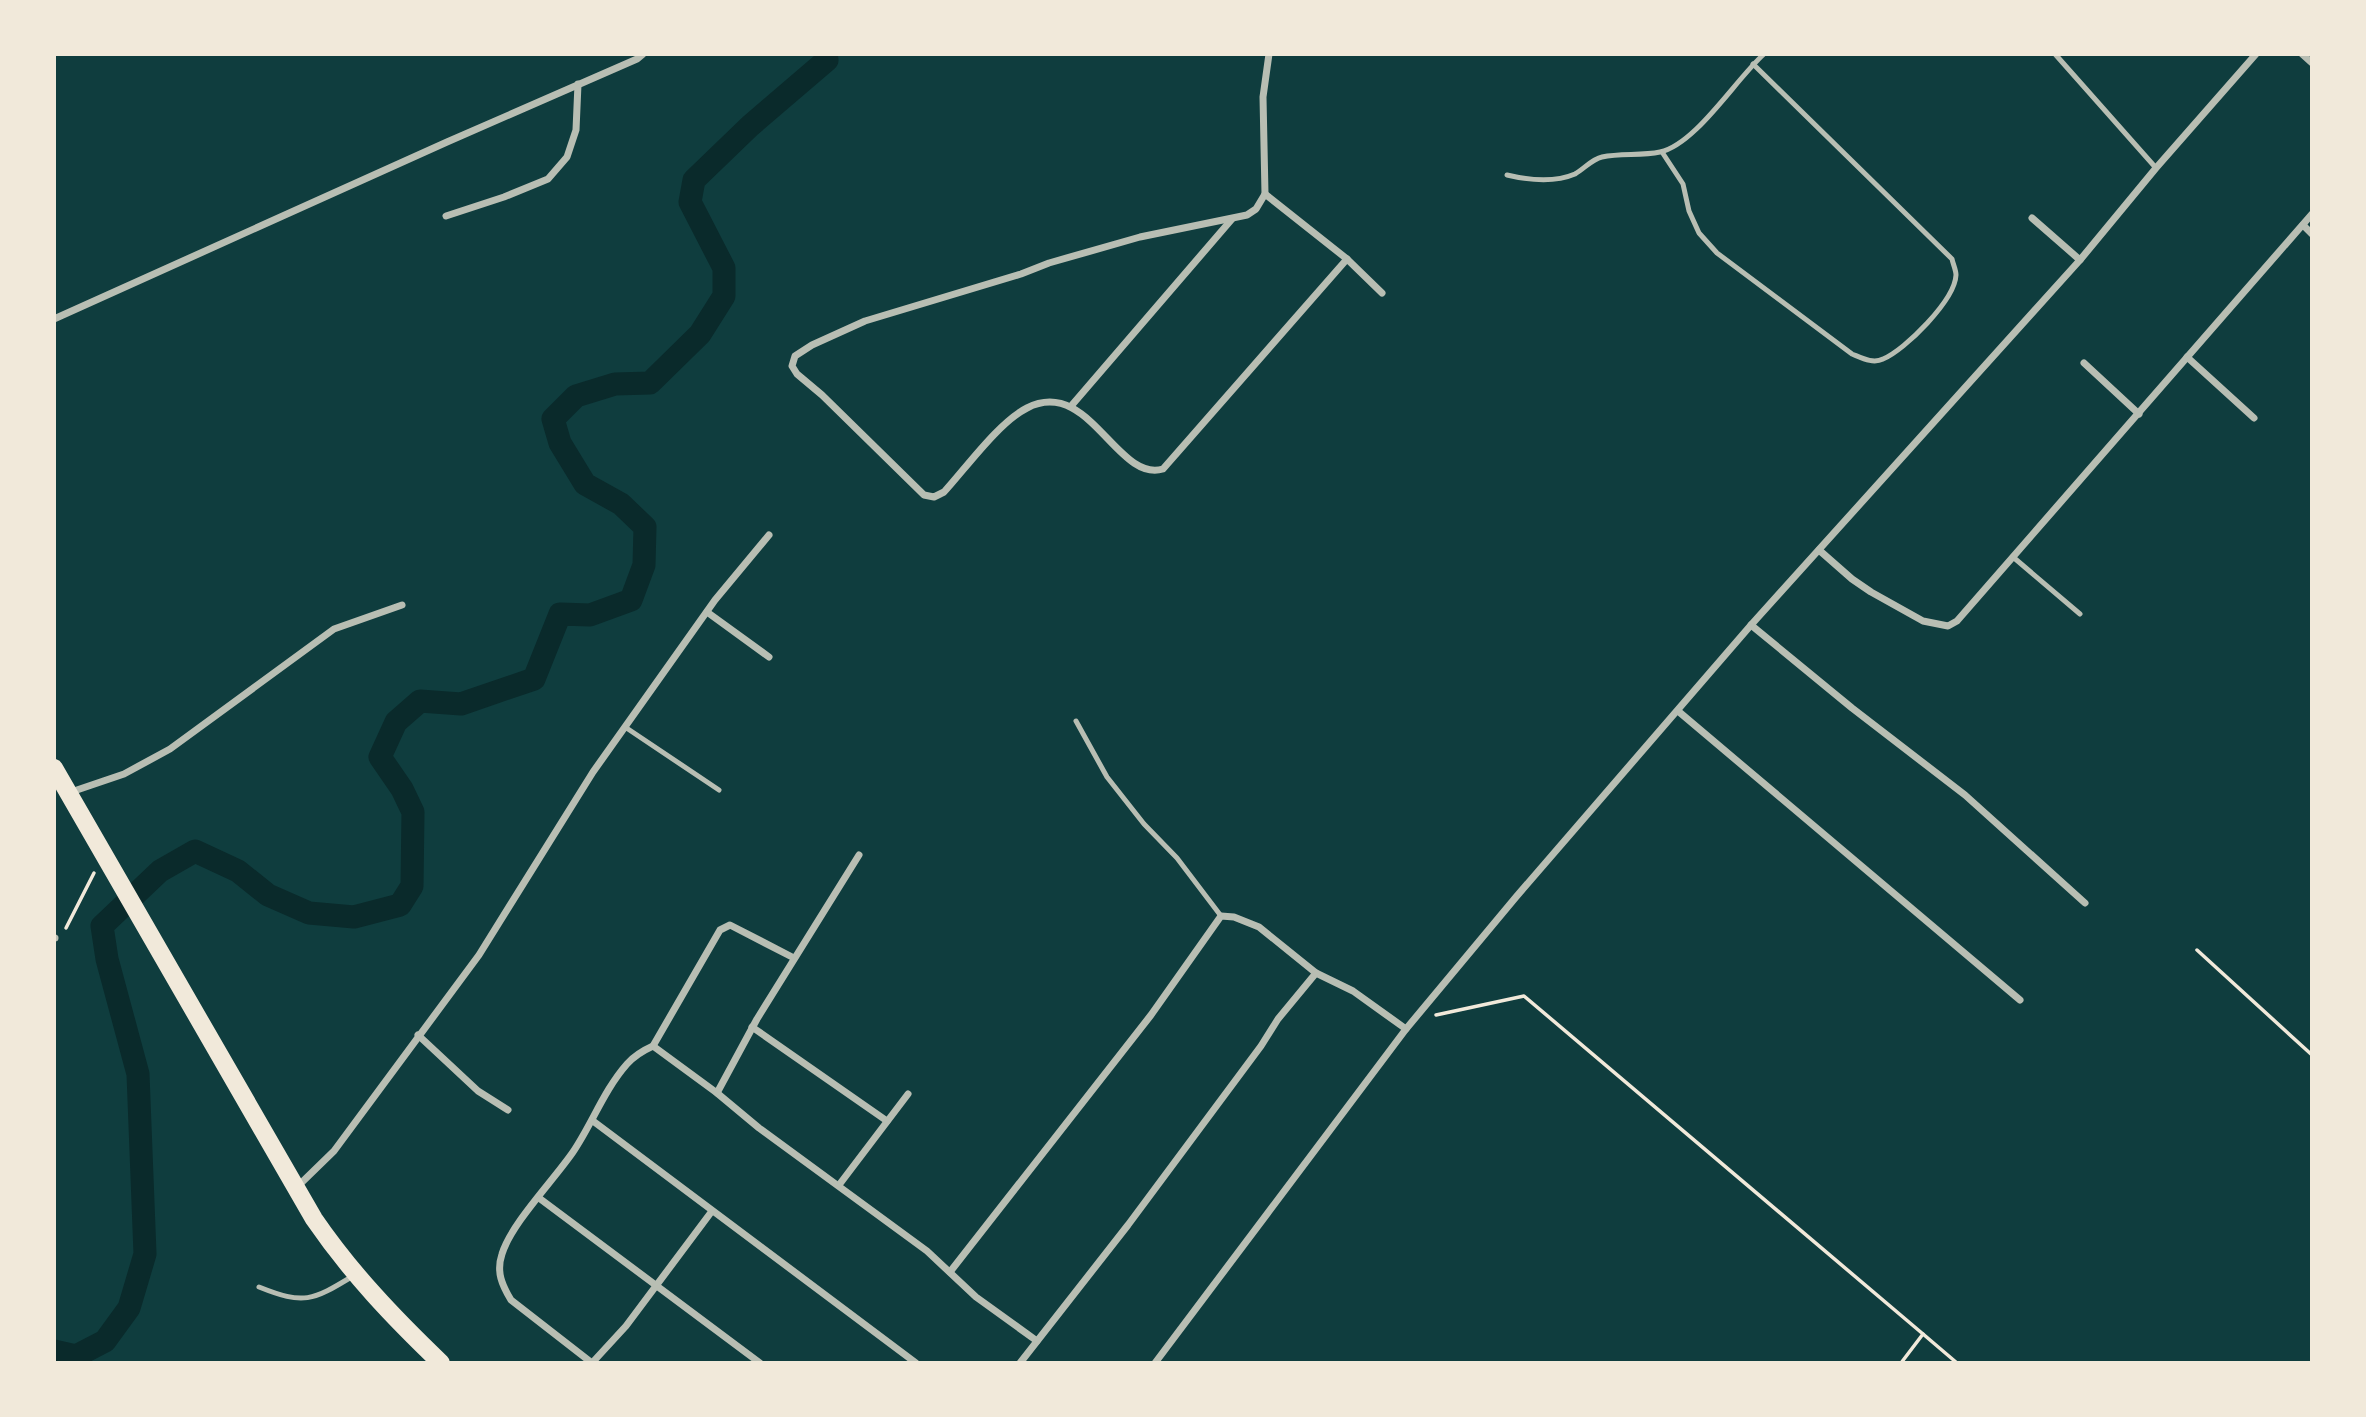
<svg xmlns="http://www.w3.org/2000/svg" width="2366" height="1417" font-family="Signika,sans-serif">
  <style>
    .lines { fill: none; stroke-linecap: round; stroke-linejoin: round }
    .canal { stroke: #0a2a2b; stroke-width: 23 }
    .path { stroke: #f1e9da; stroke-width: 3.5 }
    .service { stroke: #b8beb3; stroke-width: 5 }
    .minor { stroke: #b8beb3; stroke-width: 7 }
    .primary { stroke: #f1e9da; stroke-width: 18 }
  </style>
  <rect width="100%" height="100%" fill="#0f3d3e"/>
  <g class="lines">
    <path class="canal" d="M54 1351 76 1356 105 1341 129 1308 145 1254 138 1074 107 959 102 926 160 871 195 851 238 871 268 895 309 913 354 917 400 905 412 886 413 812 402 789 380 757 396 722 420 701 461 704 534 679 560 614 590 615 631 600 644 565 645 527 621 504 585 484 560 443 553 419 576 396 615 384 650 383 700 334 724 296V268L690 202 694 180 750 126 827 60 826 54"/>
    <g class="path">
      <path d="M66 928 94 873"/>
      <path d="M2197 950 2312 1055"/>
      <path d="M1436 1015 1524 996 1923 1334 1901 1363"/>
      <path d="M1923 1334 1957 1363"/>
    </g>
    <g class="service">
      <path d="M2055 54 2156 168"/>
      <path d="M1662 152 1683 184 1689 211 1699 233 1717 253 1852 354C1862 358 1873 364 1883 359 1905 350 1955 300 1956 275 1956 270 1953 264 1952 259L1753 64"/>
      <path d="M1507 175C1528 180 1554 183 1575 174 1584 169 1592 159 1602 157 1621 153 1641 156 1660 152 1696 144 1735 80 1764 54"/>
      <path d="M2013 557 2080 614"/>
      <path d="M1076 721 1107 777 1144 824 1177 858 1221 916"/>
      <path d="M625 727 719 790"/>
      <path d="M259 1287C304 1305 312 1301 353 1276"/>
    </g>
    <g class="minor">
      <path d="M1269 54 1263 97 1265 194 1256 209 1247 215 1140 237 1049 263 1021 274 865 321 812 345 795 356 792 366 797 374 822 395 924 495 934 497 944 492C966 468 999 422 1027 408 1089 376 1117 483 1163 469L1347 259"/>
      <path d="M2302 54 2312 63"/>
      <path d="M1265 194 1347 259 1382 293"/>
      <path d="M446 216 504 197 548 179 567 157 576 130 578 84"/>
      <path d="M2032 218 2080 260"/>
      <path d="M2303 225 2312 234"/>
      <path d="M54 319 447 142 637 59 643 54"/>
      <path d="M2187 357 2254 418"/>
      <path d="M2084 363 2139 414"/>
      <path d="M1072 405 1232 219"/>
      <path d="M1819 550 1852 579 1871 592 1923 621 1948 626 1957 621 2312 214"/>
      <path d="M707 612 769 657"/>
      <path d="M1751 625 1852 708 1965 795 2085 903"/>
      <path d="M1678 711 2020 1000"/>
      <path d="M71 792 124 774 170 749 334 629 402 605"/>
      <path d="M54 938H55"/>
      <path d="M752 1027 887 1121"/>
      <path d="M418 1035 478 1091 508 1110"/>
      <path d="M653 1046 717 1093 759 1128 927 1251 976 1297 1037 1341"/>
      <path d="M717 1093 757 1019 859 855"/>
      <path d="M593 1121 916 1363"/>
      <path d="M839 1185 908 1094"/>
      <path d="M296 1188 334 1151 479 955 593 772 715 600 769 535"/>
      <path d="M539 1198 760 1363"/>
      <path d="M950 1272 1151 1015 1221 916 1234 917 1259 927 1316 973 1353 991 1406 1029"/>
      <path d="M592 1363 511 1300C502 1285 496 1272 502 1254 511 1224 553 1181 573 1152 592 1124 604 1090 627 1064 634 1056 642 1051 653 1046L720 930 730 925 794 958"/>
      <path d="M592 1363 626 1326 712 1211"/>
      <path d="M1020 1363 1128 1225 1261 1046 1278 1019 1316 973"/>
      <path d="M1155 1363 1406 1029 1516 897 1751 625 2080 260 2156 168 2256 54"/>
    </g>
    <path class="primary" d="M54 768 314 1219C351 1273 394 1318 441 1363"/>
  </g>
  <rect width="2366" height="1417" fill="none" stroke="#f1e9da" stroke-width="112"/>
</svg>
